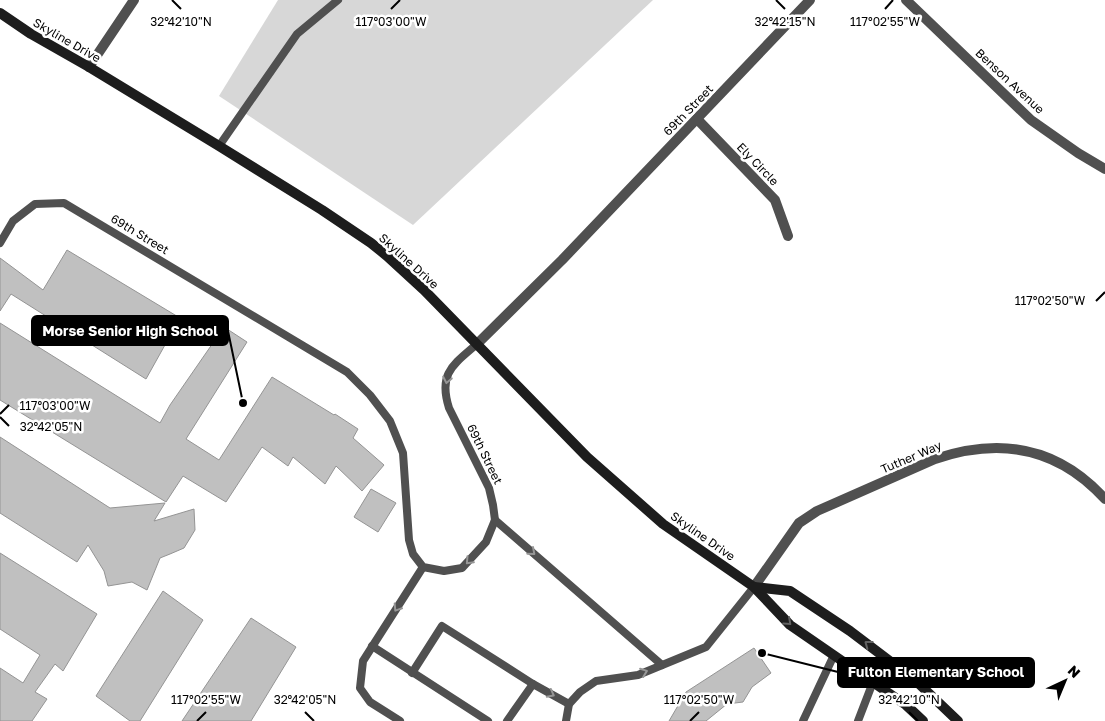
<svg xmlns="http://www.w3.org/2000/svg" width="1105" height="721" font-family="'Golos Text',sans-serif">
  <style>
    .green { fill: #d7d7d7 }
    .building { fill: #c0c0c0; stroke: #949494 }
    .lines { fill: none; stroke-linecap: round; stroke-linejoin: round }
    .service { stroke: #505050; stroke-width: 8 }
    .minor { stroke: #505050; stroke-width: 10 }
    .secondary { stroke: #1d1d1d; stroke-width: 10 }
    .oneway { stroke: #969696 }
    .oneway2 { stroke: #616161 }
    .ticks { fill: none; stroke: #000; stroke-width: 2 }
    .labels { text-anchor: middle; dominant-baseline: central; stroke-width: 5; stroke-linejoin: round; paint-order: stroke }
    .street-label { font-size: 12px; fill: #000; stroke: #fff }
    .ticks-label { font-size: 12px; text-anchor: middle; fill: #000; stroke: #fff; stroke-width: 5; stroke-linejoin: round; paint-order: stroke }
    .leader { fill: none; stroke: #000; stroke-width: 2 }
    .callout-dot { fill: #000; stroke: #fff; stroke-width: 2 }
    .callout { fill: #000; stroke: #000; stroke-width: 2 }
    .callout-label { font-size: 14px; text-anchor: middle; font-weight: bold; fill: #fff }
  </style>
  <rect width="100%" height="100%" fill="#fff"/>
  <path class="green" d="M278 0H653L413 225 219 96Z"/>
  <g class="building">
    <path d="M67 250 180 318 146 379 11 294 0 311V258L43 290Z"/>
    <path d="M0 323 160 423 170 405 224 327 247 342 186 439 219 460 272 377 334 415 335 414 358 429 353 438 384 465 362 491 336 466 325 484 293 457 288 466 262 447 226 502 183 476 166 502 0 400Z"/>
    <path d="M0 437 110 508 165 503 154 521 194 509 195 530 184 548 170 554 160 558 147 590 132 582 108 586 104 571 88 545 77 562 0 513Z"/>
    <path d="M371 489 396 503 378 532 354 517Z"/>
    <path d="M0 553 97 614 63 671 55 664 35 692 47 699 32 721H0V668L23 683 40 655 0 629Z"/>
    <path d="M163 591 203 620 140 721H130L96 696Z"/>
    <path d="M251 618 296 647 251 721H182Z"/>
    <path d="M754 648 771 673 752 687 743 702 727 704 706 721H669L686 692Z"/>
  </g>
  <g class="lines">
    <g class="service">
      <path d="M219 146 297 34 338 0"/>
      <path d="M0 243 13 221 35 204 64 203 347 372 370 395 390 421 403 453 409 540 413 554 423 567 444 571 462 568 486 542 495 520 493 505 489 488 449 408C438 373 453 365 477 344"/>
      <path d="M495 520 662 665"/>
      <path d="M372 646 488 721"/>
      <path d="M412 673 442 626 533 684 569 704"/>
      <path d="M400 721 370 702 360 688 363 661 423 567"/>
      <path d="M507 721 533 684"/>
      <path d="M566 721 569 704 580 692 596 681 638 675 706 647 754 587"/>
      <path d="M803 721 834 655"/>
      <path d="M858 721 873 682"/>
    </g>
    <g class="minor">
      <path d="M906 0 1031 120 1078 153 1105 169"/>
      <path d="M89 67 134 0"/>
      <path d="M697 119 775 200 788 236"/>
      <path d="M477 344 562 260 810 0"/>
      <path d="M754 587 799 523 817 511 935 459C1000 437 1058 447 1105 499"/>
    </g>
    <g class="secondary">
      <path d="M0 13 31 34 89 67 219 146 322 210 371 243 387 256 424 290 587 457 663 524 754 587 790 625 906 705 923 721"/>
      <path d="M754 587 790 591 850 631 916 681 958 721"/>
    </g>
  </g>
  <defs><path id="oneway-chevron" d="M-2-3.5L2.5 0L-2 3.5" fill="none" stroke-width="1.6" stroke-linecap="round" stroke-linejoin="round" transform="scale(1.25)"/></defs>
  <g class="oneway">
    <use href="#oneway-chevron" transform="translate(447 380) rotate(101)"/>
    <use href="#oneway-chevron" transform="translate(532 552) rotate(41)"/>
    <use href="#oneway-chevron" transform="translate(469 561) rotate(133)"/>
    <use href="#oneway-chevron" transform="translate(397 608) rotate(123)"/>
    <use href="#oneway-chevron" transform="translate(644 672) rotate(-21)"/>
    <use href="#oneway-chevron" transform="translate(551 694) rotate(28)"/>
  </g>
  <g class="oneway2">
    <use href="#oneway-chevron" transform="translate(788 622) rotate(42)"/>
    <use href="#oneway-chevron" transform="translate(868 644) rotate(-143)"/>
  </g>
  <path class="ticks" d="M172 0 181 9M776 0 785 9M391 9 400 0M885 9 893 0M1096 301 1105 292M0 414 9 405M0 417 9 426M305 712 314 721M909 712 918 721M197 721 206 712M690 721 699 712"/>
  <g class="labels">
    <g class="street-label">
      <text transform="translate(67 40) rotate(30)">Skyline Drive</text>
      <text transform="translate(1010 81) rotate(43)">Benson Avenue</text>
      <text transform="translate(688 110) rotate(-46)">69th Street</text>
      <text transform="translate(758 164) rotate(46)">Ely Circle</text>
      <text transform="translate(140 234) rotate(31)">69th Street</text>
      <text transform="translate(409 261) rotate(42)">Skyline Drive</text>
      <text transform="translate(485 454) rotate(64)">69th Street</text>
      <text transform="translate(911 457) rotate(-23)">Tuther Way</text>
      <text transform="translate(703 536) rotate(35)">Skyline Drive</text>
    </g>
  </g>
  <g class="ticks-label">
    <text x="181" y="26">32°42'10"N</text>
    <text x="785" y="26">32°42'15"N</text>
    <text x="391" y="26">117°03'00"W</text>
    <text x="885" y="26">117°02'55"W</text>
    <text x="1050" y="305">117°02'50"W</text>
    <text x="55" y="410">117°03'00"W</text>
    <text x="51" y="431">32°42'05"N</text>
    <text x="206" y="704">117°02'55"W</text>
    <text x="699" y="704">117°02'50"W</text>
    <text x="305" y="704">32°42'05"N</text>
    <text x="909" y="704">32°42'10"N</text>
  </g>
  <path class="leader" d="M243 403L228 331M762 653L838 672"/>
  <g class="callout-dot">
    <circle cx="243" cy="403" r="5"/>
    <circle cx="762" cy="653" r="5"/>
  </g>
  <g class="callout">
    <rect x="32" y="316" width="196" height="29" rx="5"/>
    <rect x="838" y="658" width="196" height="29" rx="5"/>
  </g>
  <g class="callout-label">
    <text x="130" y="336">Morse Senior High School</text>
    <text x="936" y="677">Fulton Elementary School</text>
  </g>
  <g transform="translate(1065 681) rotate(44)" stroke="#ffffff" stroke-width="4" paint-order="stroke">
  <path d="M0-4L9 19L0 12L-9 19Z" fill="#000000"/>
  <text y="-8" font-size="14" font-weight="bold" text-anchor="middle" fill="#000000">N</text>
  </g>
</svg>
